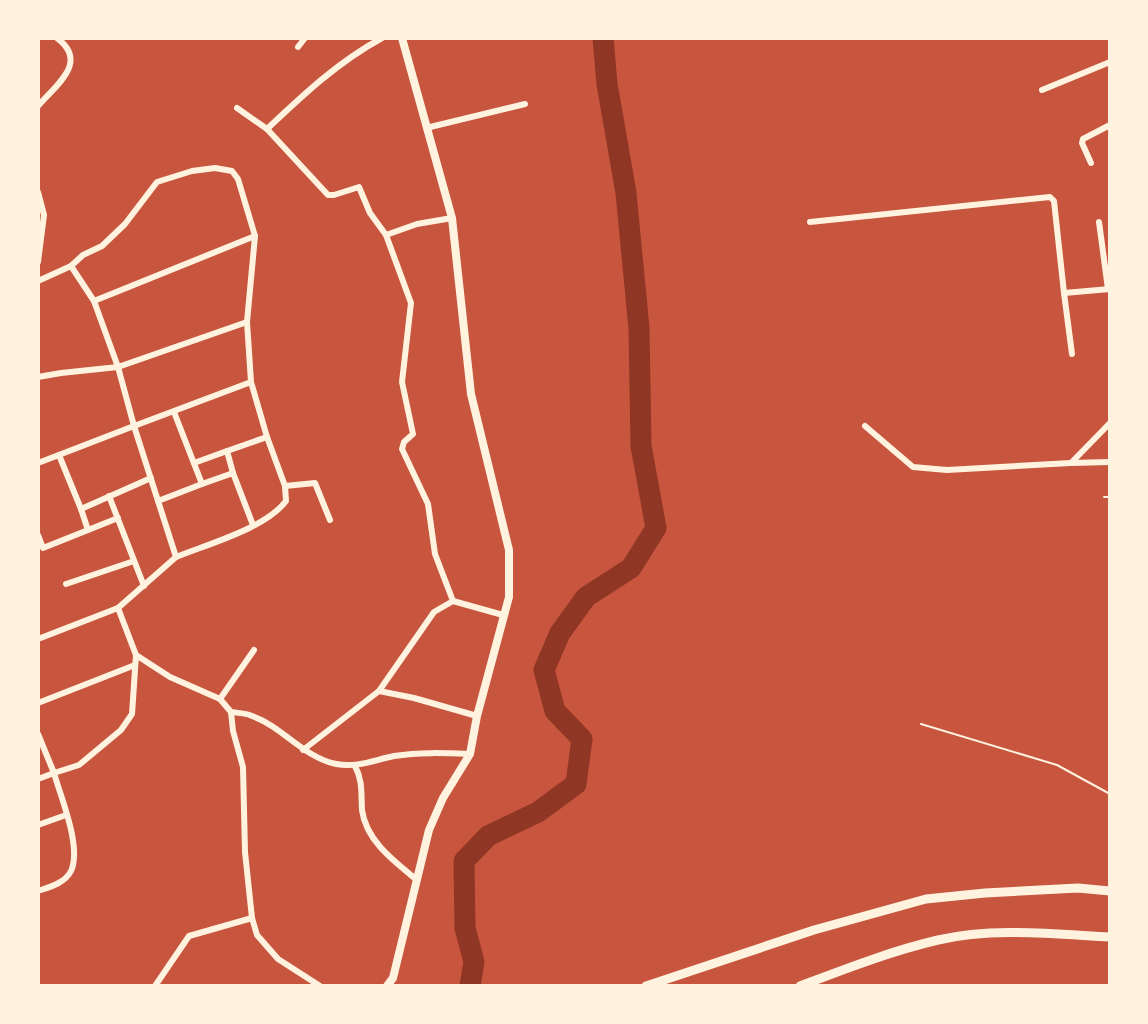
<svg xmlns="http://www.w3.org/2000/svg" width="1148" height="1024" font-family="'Roboto Condensed',sans-serif">
  <style>
    .lines { fill: none; stroke-linecap: round; stroke-linejoin: round }
    .river { stroke: #8f3625; stroke-width: 21 }
    .path { stroke: #fff3e0; stroke-width: 2 }
    .minor { stroke: #fff3e0; stroke-width: 6 }
    .tertiary { stroke: #fff3e0; stroke-width: 8 }
    .secondary { stroke: #fff3e0; stroke-width: 9 }
  </style>
  <rect width="100%" height="100%" fill="#c8553d"/>
  <g class="lines">
    <path class="river" d="M470 986 474 962 465 928 464 861 488 836 538 812 576 784 582 739 555 711 544 670 560 633 586 597 631 568 656 528 641 446 639 328 626 193 607 84 603 38"/>
    <g class="path">
      <path d="M1104 497H1110"/>
      <path d="M921 724 1057 765 1110 794"/>
    </g>
    <g class="minor">
      <path d="M298 47 305 38"/>
      <path d="M1042 90 1110 62"/>
      <path d="M38 106C57 84 89 62 57 38"/>
      <path d="M237 108 267 129 328 195H334L359 187 370 213 386 235"/>
      <path d="M426 128 525 104"/>
      <path d="M267 129C304 94 338 62 382 38"/>
      <path d="M1091 163 1082 143 1083 139 1110 125"/>
      <path d="M38 192 44 215 38 262"/>
      <path d="M452 218 417 224 386 235 411 303 402 382 413 434 404 442 402 449 428 504 435 554 453 601"/>
      <path d="M810 222 1050 197 1054 201 1064 293 1110 289"/>
      <path d="M1099 222 1108 289"/>
      <path d="M38 281 71 266 83 255 102 246 125 224 157 182 192 171 215 168 232 171 238 179 255 236 94 301"/>
      <path d="M1064 293 1072 354"/>
      <path d="M247 322 251 382 134 426 176 557C208 544 266 528 286 501L285 486 267 437 251 382"/>
      <path d="M38 377 61 373 118 367 247 322 255 236"/>
      <path d="M1110 423 1071 463 1110 462"/>
      <path d="M865 426 913 467 947 470 1071 463"/>
      <path d="M59 455 81 509"/>
      <path d="M38 463 134 426 118 367 94 301 71 266"/>
      <path d="M194 463 227 451"/>
      <path d="M233 473 227 451 267 437"/>
      <path d="M202 484 233 473 253 525"/>
      <path d="M285 486 315 483 330 520"/>
      <path d="M109 496 144 586"/>
      <path d="M158 501 202 484 174 412"/>
      <path d="M88 530 118 518"/>
      <path d="M38 535 43 548 88 530 81 509 151 478"/>
      <path d="M66 584 134 561"/>
      <path d="M118 608 176 557"/>
      <path d="M38 639 118 608 136 655 132 714 121 730 79 765 54 773 38 734"/>
      <path d="M136 655 170 677 220 699 231 712C238 713 246 713 252 716 283 727 303 757 336 764 357 768 374 760 394 756 419 752 444 753 470 754"/>
      <path d="M220 699 254 650"/>
      <path d="M38 703 135 665"/>
      <path d="M231 712 233 731 243 767 245 852 252 918 257 935 278 959 320 986"/>
      <path d="M477 716 414 698 379 691 434 612 453 601 503 615"/>
      <path d="M303 750 379 691"/>
      <path d="M355 766C363 781 361 794 362 810 366 841 395 862 417 880"/>
      <path d="M38 779 54 773C61 798 82 847 71 871 65 883 50 887 38 891"/>
      <path d="M38 825 66 815"/>
      <path d="M155 986 189 936 252 918"/>
    </g>
    <path class="tertiary" d="M387 986 393 978 429 830 443 798 470 754 477 716 509 597V550L471 394 452 218 402 38"/>
    <g class="secondary">
      <path d="M646 986 814 930 926 899 985 893 1078 888 1110 891"/>
      <path d="M800 986C845 969 891 951 938 940 992 927 1054 934 1110 937"/>
    </g>
  </g>
  <rect width="1148" height="1024" fill="none" stroke="#fff3e0" stroke-width="80"/>
</svg>
